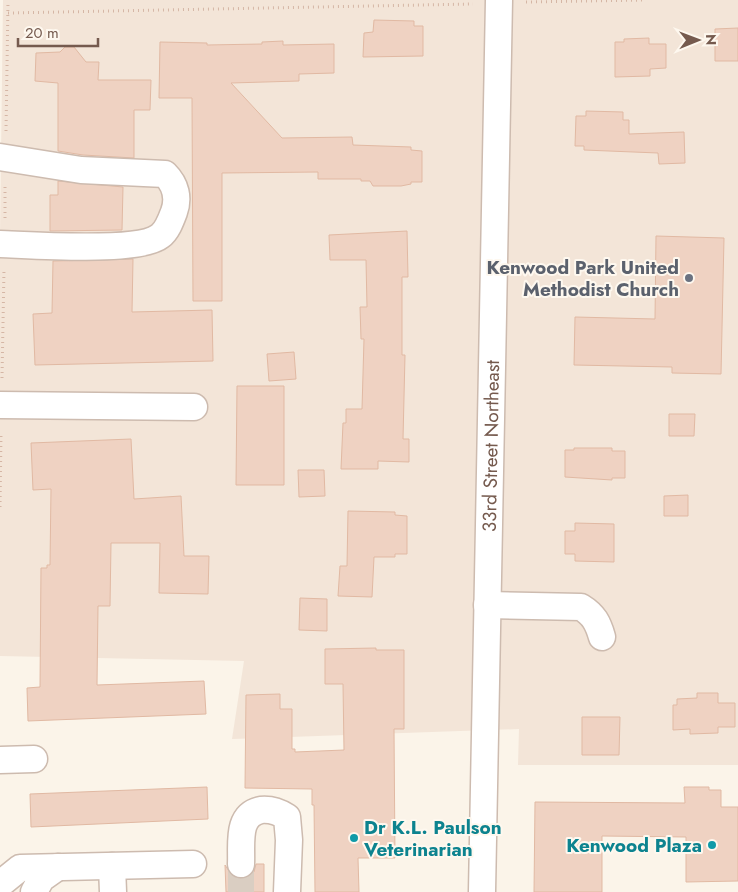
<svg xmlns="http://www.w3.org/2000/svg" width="738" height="892" font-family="Jost,sans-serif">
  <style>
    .residential { fill: #f3e5d8 }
    .building { fill: #efd2c2; stroke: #e1b9a3 }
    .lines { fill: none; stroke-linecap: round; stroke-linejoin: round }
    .minor-tunnel { stroke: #dacec2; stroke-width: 26; stroke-dasharray: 26 13; stroke-linecap: butt }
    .minor-casing { stroke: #cdbbaf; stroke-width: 29 }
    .path { stroke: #d5b6a5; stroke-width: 3; stroke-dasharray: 1 4; stroke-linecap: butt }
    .minor { stroke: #fff; stroke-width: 26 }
    .worship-dot { fill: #6b7280; stroke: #fef8ef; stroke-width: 2 }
    .culture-dot { fill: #0f9aa8; stroke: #fef8ef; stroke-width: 2 }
    .labels { text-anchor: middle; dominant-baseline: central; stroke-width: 4; stroke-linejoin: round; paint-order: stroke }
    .worship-label { font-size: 19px; font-weight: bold; fill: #5b616d; stroke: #fef8ef; text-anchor: end }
    .street-label { font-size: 19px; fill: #755a4e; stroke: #fef8ef }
    .culture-label { font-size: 19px; font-weight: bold; fill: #0d838f; stroke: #fef8ef; text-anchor: start }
  </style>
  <rect width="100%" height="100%" fill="#fbf4e9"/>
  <path class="residential" d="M3 0H738V765H518L519 729 232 739 244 661 0 656V235Z"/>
  <g class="building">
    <path d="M374 20 414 21V26H423V56L363 57 364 33 373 32Z"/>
    <path d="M738 28V61H715V29Z"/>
    <path d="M649 38V44H666V68L650 69V76L615 77V42H624V39Z"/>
    <path d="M283 41V45L334 44V73L299 74V81L231 83 282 138 352 137 353 145 411 147V150L422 151V182H411V184L401 186H373L370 181H361V179H318V172L222 173V301H193L192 98H159L160 42 207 43V45L262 44V42Z"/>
    <path d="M65 47H74L86 62H99L98 80H151L150 110H134V158L83 155 58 151V83L35 81 36 53 60 52Z"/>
    <path d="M586 111 623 112V120H629V134L684 132 685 163 659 164 658 153 584 150V146H575L576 116H586Z"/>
    <path d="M58 181 123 187 122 230 50 231V195H58Z"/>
    <path d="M407 231 408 277H402V355H405L403 439H409V462L378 461V469H341L343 423H346V409H362L364 339H361L360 307H367L366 260H330L329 235Z"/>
    <path d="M656 236 724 238 721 374 672 373V367L574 365 575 317 655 319Z"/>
    <path d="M133 259 132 312 212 310 213 361 35 365 33 314 52 313 53 261Z"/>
    <path d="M294 352 296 379 269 381 267 354Z"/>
    <path d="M237 386H284V485H236Z"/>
    <path d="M669 414H695L694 436H669Z"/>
    <path d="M131 439 134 499 181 496 184 556H209L208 594 159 593 160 543H111L110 606H98L97 685 204 681 206 714 28 721 27 688 40 687 41 568H47V565H50L51 489 33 490 31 443Z"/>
    <path d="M574 448H612V451H625V478H612V480L565 477V450H574Z"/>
    <path d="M298 470H324L325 496 299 497Z"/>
    <path d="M688 495V516H664V496Z"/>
    <path d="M348 511 395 512V515L407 516V554H395V557H374L372 597 338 596 340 566H347Z"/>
    <path d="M575 523 614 524V562L575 561V554H565V531H575Z"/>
    <path d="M300 598 327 599V631L299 630Z"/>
    <path d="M376 648V650H404V729H394L395 858H358L359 892H315L314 805H312V789L245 788 246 695 280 694V709H292V749H295V752L344 750 343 684H325V649Z"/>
    <path d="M697 693H718V703H735V727H718V733L690 734V729L673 730V705H677V699L697 698Z"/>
    <path d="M582 717H620L619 755H582Z"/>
    <path d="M207 787 208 819 31 827 30 794Z"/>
    <path d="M684 787H709V790H721V807H738V881L686 882V837L602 836V892H534L535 802 685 803Z"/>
    <path d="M256 864H264V892H226L225 865 233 877 241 879 248 877 254 872Z"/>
  </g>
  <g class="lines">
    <path class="minor-tunnel" d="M241 892V864"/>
    <defs>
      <g id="minor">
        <path d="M0 157 81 170 165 174C176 185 179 198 174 212 171 220 167 231 160 236 139 253 31 245 0 244"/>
        <path d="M0 405 194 407"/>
        <path d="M487 605 581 607C594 615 598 623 602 637"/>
        <path d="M0 760 34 759"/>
        <path d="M241 864C242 844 236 815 261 810 271 809 279 812 287 817L289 840 287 892"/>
        <path d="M112 866 113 892"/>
        <path d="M4 881 20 868 193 864"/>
        <path d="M34 892 41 879 58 867"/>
        <path id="s1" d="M482 892 499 0"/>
      </g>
    </defs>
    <use href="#minor" class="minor-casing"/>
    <g class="path">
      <path d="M526 2 645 0"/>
      <path d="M8 13 473 4"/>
      <path d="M6 131 8 1"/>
      <path d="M5 218V184"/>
      <path d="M2 378 4 269"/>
      <path d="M0 507 1 432"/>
    </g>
    <use href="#minor" class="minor"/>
  </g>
  <circle class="worship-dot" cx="689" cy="278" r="5"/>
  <g class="culture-dot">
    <circle cx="354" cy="838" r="5"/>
    <circle cx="712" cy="845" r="5"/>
  </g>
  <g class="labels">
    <g class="worship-label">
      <text x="679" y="267">Kenwood Park United<tspan x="679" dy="22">Methodist Church</tspan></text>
    </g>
    <g class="street-label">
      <text stroke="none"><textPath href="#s1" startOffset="446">33rd Street Northeast</textPath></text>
    </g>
    <g class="culture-label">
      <text x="364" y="827">Dr K.L. Paulson<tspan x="364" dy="22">Veterinarian</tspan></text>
      <text x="702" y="845" text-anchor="end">Kenwood Plaza</text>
    </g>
  </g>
  <g transform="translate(698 40) rotate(89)" stroke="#fef8ef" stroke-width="4" paint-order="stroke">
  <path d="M0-4L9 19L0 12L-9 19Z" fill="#755a4e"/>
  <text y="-8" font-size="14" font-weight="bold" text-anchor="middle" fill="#755a4e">N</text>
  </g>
  <path d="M18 38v8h80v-8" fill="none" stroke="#755a4e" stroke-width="2.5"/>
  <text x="25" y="38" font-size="15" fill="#755a4e" stroke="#fef8ef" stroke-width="4" paint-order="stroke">20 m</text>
</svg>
